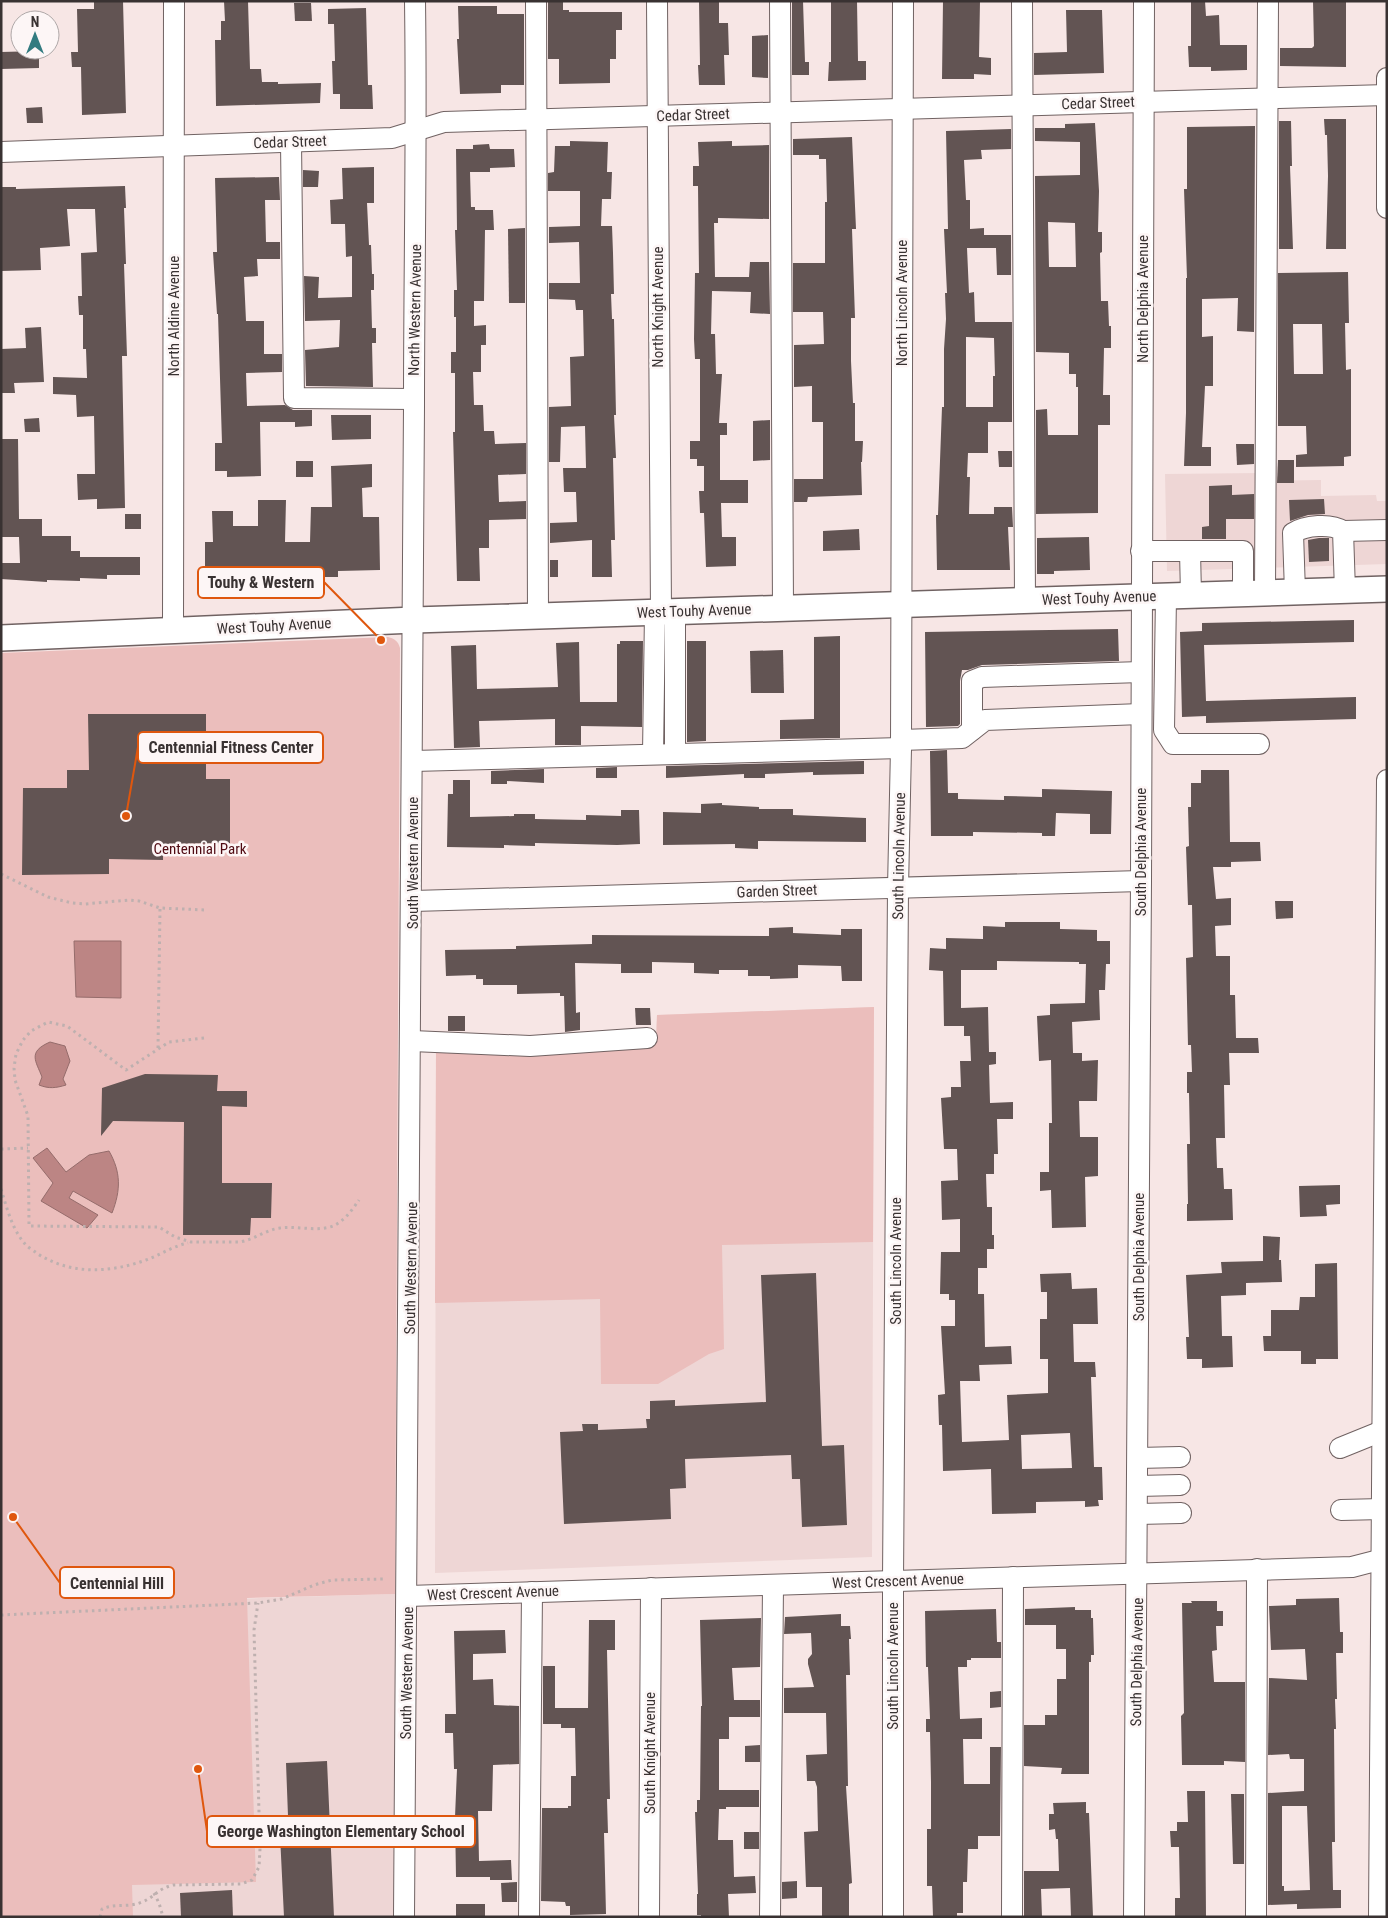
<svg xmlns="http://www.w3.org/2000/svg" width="1388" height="1918" font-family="'Roboto Condensed',sans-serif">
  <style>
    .built { fill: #eed6d5 }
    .green { fill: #ebbebc }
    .water { fill: #bc8584; stroke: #956c6b }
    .building { fill: #625453; fill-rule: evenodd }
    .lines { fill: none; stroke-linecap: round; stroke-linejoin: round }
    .minor-casing { stroke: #706262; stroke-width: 22 }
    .major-casing { stroke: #706262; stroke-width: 28 }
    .path { stroke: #beb0af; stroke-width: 3; stroke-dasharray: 2.5 4; stroke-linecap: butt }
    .minor { stroke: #fff; stroke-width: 20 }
    .major { stroke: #fff; stroke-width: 25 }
    .labels { text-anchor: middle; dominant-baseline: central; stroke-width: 5; stroke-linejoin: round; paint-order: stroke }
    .street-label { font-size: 15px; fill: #393232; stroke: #fdf6f6 }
    .park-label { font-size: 15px; fill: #500b13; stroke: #fdf6f6 }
    .leader { fill: none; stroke: #df570e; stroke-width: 2 }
    .callout-dot { fill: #df570e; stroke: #fdf6f6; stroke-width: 2 }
    .callout { fill: #fdf6f6; stroke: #df570e; stroke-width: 2 }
    .callout-label { font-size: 16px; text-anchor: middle; font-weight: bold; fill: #393232 }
  </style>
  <rect width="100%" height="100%" fill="#f7e6e5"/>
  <g class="built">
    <path d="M1259 473V481L1321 480V496L1376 495 1377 501H1387V564L1167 571 1165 474Z"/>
    <path d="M874 1007 872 1557 435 1573 436 1047 656 1042 657 1015Z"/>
    <path d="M395 1594 393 1917H1V1606Z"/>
  </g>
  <g class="green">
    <path d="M388 637C395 639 398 641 400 648L395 1594 247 1598 256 1882 132 1885 133 1917H1V653Z"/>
    <path d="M874 1007 873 1242 722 1245 724 1349 709 1354 658 1384H601L600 1299 435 1303 436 1047 656 1042 657 1015Z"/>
  </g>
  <g class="water">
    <path d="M74 941H121V998L76 997Z"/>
    <path d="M50 1042 65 1046 70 1061 63 1079 66 1085C56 1088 49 1089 39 1085L42 1077C36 1061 27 1052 50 1042Z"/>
    <path d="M47 1148 66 1172 89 1155 109 1151C121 1172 121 1190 112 1213L73 1191 69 1198 98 1215 87 1228 41 1201 53 1183 33 1158Z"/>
  </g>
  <g class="building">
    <path d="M94 1H123L126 113 82 115 81 67H72L71 52H78L77 9H94Z"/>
    <path d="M224 1H248L250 69H261L262 82H278V84L321 83 320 103 216 106 215 40H221V21H225Z"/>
    <path d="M548 1H563V10H569V12H622V30H616V59H610V83L559 84V59H548Z"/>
    <path d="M699 1H719V23H728L729 55H724L725 85H699L698 65H700Z"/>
    <path d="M792 1H803L805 62H809V75H792Z"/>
    <path d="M831 1H857L858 61H866V80L828 81 829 62H831Z"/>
    <path d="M943 1H980L979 57 991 58V75L974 74V79H942Z"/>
    <path d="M1191 1H1205L1206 16 1219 15 1220 45H1247V70L1211 71V67H1189L1188 46H1191Z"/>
    <path d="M1313 1H1346V67L1280 66V48H1312L1314 46Z"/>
    <path d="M294 3H311L312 21H295Z"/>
    <path d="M458 6H497V14H524V85H501V93L460 94 457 39H459Z"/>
    <path d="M366 8 368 85H372L373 109H340V94H333L332 61H335L334 24H328V9Z"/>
    <path d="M1066 10H1102L1104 73 1034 75V53L1067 52Z"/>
    <path d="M768 35V78L752 77V36Z"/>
    <path d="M39 51V68L1 69V52Z"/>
    <path d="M42 107 43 123H27L26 108Z"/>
    <path d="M1324 119H1346V249H1326L1328 176 1327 135H1325Z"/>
    <path d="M1279 121H1291L1292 166H1290L1293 249H1279Z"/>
    <path d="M1095 123 1099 191 1098 232H1102V252L1100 253 1101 301H1108L1109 326H1111V348H1104L1103 395H1110V425H1098V513L1036 514V410L1047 409 1048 435H1078V387H1076V374H1069V353L1036 352 1035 176 1080 175V142L1035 141V128H1065V124ZM1048 222 1075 223 1076 267H1049Z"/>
    <path d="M1255 126 1254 332 1237 331 1238 298 1202 299V337L1213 336V386H1205L1202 447H1211V466H1184L1186 413V278H1187L1184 189H1187V127Z"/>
    <path d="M1011 129V149L981 150 982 159 964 160 966 200H970V229L984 228V235H1011V275H997L996 248H967L969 293 974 292 975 322H1012V422H988V453H968L967 477H970L969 514H994V507H1012L1013 527H1008L1010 570H937L936 515H938L942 407H944V349L946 319 945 293H947L944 229H948L946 131ZM966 337 994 338 995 376H993V407H966Z"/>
    <path d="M852 137 856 229H852L855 318H851V361L853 403H855V441H863L862 462H861L862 495 808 497 807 502H794V479H823V422H812V386L794 387V345L824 344 823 312H793V263H825V202H827L826 159H819V155H793V139Z"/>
    <path d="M570 141 608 142 607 172H612L611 199H602L601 226H612L613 253 614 294H611L612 319H614L616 415H614L616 458H613L615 540H611L612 577H592V540L550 543V523L577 522 576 492H564L563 468H586L585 426 561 427 560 462H549V407L571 406 570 357 584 356 583 310H576L575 300 549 299V283H580L579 242 549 243V227L580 226V191H548V173L554 172 555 146H570Z"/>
    <path d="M732 141V146L769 145V219L718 218V223H714L715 277H749L750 262H769L770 314 750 313 751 292 712 291 711 334H715L716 374H722L719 423H727V435H720V480H748V503H721L722 537H736V566L706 567 704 513H700L699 491H704V466H697V459H690V441H700V359H695L694 339 695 273H699L698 186H693V166H699L698 142Z"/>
    <path d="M489 144 490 149H514L515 167 490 168V172H470L471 207H475V210H493L494 230H485L484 301H474V326L486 325V345H481V372H473L474 405H483L484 431H494L495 444 526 443V474L498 475 499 502 526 501V519L489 520V548H479L480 581H457L453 432H455V373H451V352H456V317H454V290H457L455 230H457L456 149H473V145Z"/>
    <path d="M374 167V203H367L369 245H371L372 274H374V290H371L372 328H376V343H372L373 387 306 386 305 350 339 347 340 320 305 321 304 276 319 277 318 298 352 297V256L346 257 345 224H331L330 200 343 199 342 168Z"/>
    <path d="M303 170 319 171 318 187H303Z"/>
    <path d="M279 177 280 200H265L266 242H280V259H257L258 276 244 277 246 321H264V354H282V372L246 373 247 406 285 405 293 410H312V426L295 427V422H260L261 476 227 477V471H215V443H222L218 314H217L213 252H217L215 178Z"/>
    <path d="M125 186 126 208H124L126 264H124L127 356H122L125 508 97 509V499L78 500 77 474H95L94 416 77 417 76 395 53 394V377L87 378 86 349H83V315H79L78 296H82L81 253 97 252 95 209H67L70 246 40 248 41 270 1 271V187H16V189Z"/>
    <path d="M525 228V303H509L508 229Z"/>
    <path d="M1348 272 1349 323H1345L1346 370 1351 369V456L1344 457V466L1296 467V455L1307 454 1306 426H1278V273ZM1293 324H1322L1323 374H1294Z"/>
    <path d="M41 327 44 382 14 383 15 393H1V349L26 348 25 328Z"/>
    <path d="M331 415H371V439L332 440Z"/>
    <path d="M39 418 40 432H25L24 419Z"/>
    <path d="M770 420V460L753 461V421Z"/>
    <path d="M1 439H18L19 519H42V536H71V551H80V557H140V575H107V579L80 578V581L47 580V582L1 579V563H20L19 537H1Z"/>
    <path d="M1236 444H1254V464L1237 465Z"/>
    <path d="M998 451H1012V467H999Z"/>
    <path d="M1278 460H1294V483H1277Z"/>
    <rect x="296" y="461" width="17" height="16"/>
    <path d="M372 464V487L362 488 363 517H379L380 570 338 571V577H287V584H240V579H205V542H213L212 511H233V526H258V500H286L285 542H310L311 507H332L331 466Z"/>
    <path d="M1232 485V495L1254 494V519H1226V539H1202V527L1209 526V486Z"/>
    <path d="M1324 499 1325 514 1308 515 1290 521 1289 500Z"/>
    <rect x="125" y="514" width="16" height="15"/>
    <path d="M859 529 860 550 823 551V531Z"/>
    <path d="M1089 537 1090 570 1054 571V574H1037V538Z"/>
    <path d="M1319 538H1329V561L1309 562 1308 540Z"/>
    <rect x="550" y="560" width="8" height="17"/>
    <path d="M1354 620V642L1204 645 1206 701 1356 697V719L1206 723V716L1182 717 1180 632 1202 631V623Z"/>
    <path d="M1118 629 1119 661 982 665 968 670H962L960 681V724L958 726 926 727 925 632Z"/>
    <path d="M840 636V738L780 739V720L814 719V637Z"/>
    <path d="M620 641H643L642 727 581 726V745H555V719L479 721 480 747 454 748 451 646 476 645 477 689 558 687 556 643 579 642 580 702H617V644H620Z"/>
    <path d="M687 641H706V741L687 742Z"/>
    <path d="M783 650 784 693H751L750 651Z"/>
    <path d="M88 714H206V779H230V843L163 844V860L109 859V874L22 875 23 788H67V770H89Z"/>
    <path d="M947 750 948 793H958V799L1004 800V796L1042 797V789L1112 791 1111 834H1090V814L1056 813 1055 836H1042V833L973 832V836H931L930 751Z"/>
    <path d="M864 761V774L813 775V772L765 774V778H744V774L666 778V766Z"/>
    <path d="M617 767V778H596V768Z"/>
    <path d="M544 769V783L507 781V784H491V771Z"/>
    <path d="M1201 770H1229L1230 842H1260L1261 861 1231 862V867H1213L1216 899 1231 898V925L1215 926 1216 956H1230V995H1235L1236 1038H1258L1259 1053H1229L1230 1085H1224L1225 1138H1216L1217 1168H1223L1224 1189H1232L1233 1220 1187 1221V1204H1188L1187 1144H1190L1189 1093H1187V1072H1192L1191 1045H1188L1186 958 1193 957 1192 905H1188L1186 847 1189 846 1188 807H1191V783H1201Z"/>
    <path d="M453 780H470V817L514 816V814H535V819L586 820V815L621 816V810H639L640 844 617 845 535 843V846L504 845V848L447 847 448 794H453Z"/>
    <path d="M722 803V805L759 807V809H793V815L866 818V842L758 841V849L735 848V844L663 845V812L701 813V804Z"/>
    <path d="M1275 901H1293V918L1276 919Z"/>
    <path d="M1005 922H1060V929L1097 930V941H1110V964H1106L1105 990H1099L1100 1020 1072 1022 1073 1053H1082V1061L1098 1060 1097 1101H1079L1080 1137H1098V1176L1085 1177 1086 1227 1052 1228 1051 1190 1040 1191V1172H1049V1123H1052L1051 1060 1039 1061 1037 1016 1050 1015V1004L1085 1003 1086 964H1079V962L997 961V970H961V1008L988 1007 989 1052H996V1064L989 1065 990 1103 1013 1102V1119H997L998 1154H994V1174H986L987 1207H992V1235H994V1249H987V1268H978V1294H984L985 1347 1011 1346 1012 1364 979 1365 980 1381H960L962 1442 1009 1440 1007 1395 1048 1393V1359H1040V1319H1047V1292H1041L1040 1274 1071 1273 1072 1289 1097 1288 1098 1324H1073L1074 1362H1095L1096 1377H1091L1094 1467H1102L1103 1500H1098L1099 1506 1085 1507V1501L1036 1502V1513L992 1514 991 1469 943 1471 942 1425H939L938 1395 945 1394 941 1326H955V1300H949V1294H940L941 1252H960V1219L942 1220 941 1181 958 1180 957 1149H944L941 1098 951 1097V1087H961L960 1061H971L970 1036H964V1026H944L943 971 929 970 930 948 946 949V938L983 939V926L1005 927ZM1070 1433 1072 1468 1022 1469 1021 1435Z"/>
    <path d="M793 927V933L841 935V929H862V981H842L841 966 798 965V978L770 979V976H748V970H719V974L694 973V963L652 962V973H621V964L575 963 576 1013 580 1012V1030L565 1032 564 996H560V993L517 994V985H483V979H476V975L446 976 445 950 516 949V946L592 944V935L769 936V928Z"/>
    <path d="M635 1008H650L651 1025H636Z"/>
    <rect x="448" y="1016" width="17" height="15"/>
    <path d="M145 1074 218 1075 217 1091H247V1107L222 1106V1183H272L271 1218H251L250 1235H183L184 1122 113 1121 101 1136 102 1088Z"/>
    <path d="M1340 1185V1204L1326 1205 1327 1216 1300 1217 1299 1186Z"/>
    <path d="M1263 1236 1280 1237 1279 1260H1281L1282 1282 1246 1283V1295L1221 1296 1222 1336H1232L1233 1367 1202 1368V1359H1187L1186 1337H1189L1186 1275 1222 1273 1221 1262 1263 1261Z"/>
    <path d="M1337 1263 1338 1359H1316V1364H1301V1351H1264L1263 1336H1271V1310H1299L1300 1297H1315V1264Z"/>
    <path d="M816 1273 822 1446 844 1445 847 1525 802 1527 800 1479H792L791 1455 685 1459 686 1488 670 1489 671 1519 564 1524 560 1432 583 1431 582 1424H598V1430L647 1428 646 1419H650V1401L675 1400V1406L766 1402 761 1275Z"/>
    <path d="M1339 1598 1340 1632H1343V1653H1336L1337 1699H1335L1336 1729H1334L1335 1842H1332L1333 1890H1341V1908L1297 1909V1904L1268 1905V1793L1304 1791V1759H1290L1289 1754 1268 1755 1269 1678 1307 1680 1305 1649 1271 1650 1269 1606 1296 1605V1599ZM1282 1806H1307L1310 1890 1284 1891V1886H1282Z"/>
    <path d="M1191 1601H1217V1611H1223V1626H1216L1217 1650 1212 1651 1214 1682H1245V1762L1224 1761V1765H1182L1181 1716 1184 1713 1182 1603H1192Z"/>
    <path d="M1075 1607V1610H1091V1618H1093L1094 1655H1091V1662H1089V1774H1061L1062 1768 1024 1766V1725H1045V1715H1057V1679H1066V1649H1056V1625H1025V1609Z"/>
    <path d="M996 1609 997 1642H1001V1658H971V1660H967V1667H958L960 1719 982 1718V1739H963L964 1784H990V1747H1001L1000 1836H978V1849H968L967 1882H963V1913H957V1917H933L932 1886H927V1829H931V1782L930 1732H926V1719H930L928 1667H926L925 1611Z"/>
    <path d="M841 1614V1626H850L851 1639H849L850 1675H846L848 1786H846L852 1883 849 1884V1917H822V1887H806L804 1832 818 1831 817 1787 815 1781H807L806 1755 827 1754 826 1713H784V1688L814 1687 808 1664V1659L812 1654 811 1633 784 1634 785 1617Z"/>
    <path d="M761 1618 760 1667 732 1668 734 1700H760V1717H729V1739H719V1790H759V1807H726V1809H719L718 1840H733L734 1877 755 1876 756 1893 728 1894 729 1917H701V1915H697V1894H698L695 1812H697V1800H700L701 1706H702L700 1620Z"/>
    <path d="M589 1620H615V1650H607L610 1799H607L608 1833H604L606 1914 570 1915V1906H566L565 1902 541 1901 542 1808H568V1806H571V1776H576L575 1728H561V1724H543V1666H555V1708H588Z"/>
    <path d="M505 1630 506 1653 473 1654V1680L493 1679 494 1705 519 1706V1764L493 1765 492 1811H478L479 1861 511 1860 512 1880H490V1877H456L455 1817 457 1769H454L453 1733H445V1714H456L454 1631Z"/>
    <path d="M1001 1691V1707L990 1708V1692Z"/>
    <path d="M760 1745V1762H745V1746Z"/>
    <path d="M327 1761 334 1917H284L280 1835H271L270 1817 288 1816 286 1763Z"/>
    <path d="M1187 1791H1205L1206 1917H1175V1898H1180L1179 1847H1171L1170 1831H1177V1822H1188Z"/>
    <path d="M1231 1794H1244V1864H1233Z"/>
    <path d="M1086 1802V1813H1089L1093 1917H1071L1070 1888 1041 1889 1042 1917H1024V1871H1059L1058 1839H1056L1055 1829 1049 1830V1814H1054L1053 1803Z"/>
    <rect x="744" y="1832" width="15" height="17"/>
    <path d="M797 1881V1898L782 1899V1882Z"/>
    <path d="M517 1882V1902H502L501 1883Z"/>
    <path d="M232 1890 233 1917H181L180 1893Z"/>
    <rect x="456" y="1904" width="29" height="13"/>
  </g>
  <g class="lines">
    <defs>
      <g id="minor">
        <path d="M536 1 538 616"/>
        <path d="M657 1 661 612"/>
        <path d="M780 1 783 608"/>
        <path d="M1022 1 1025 601"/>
        <path d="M1387 78V208"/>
        <path d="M291 142 294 398 414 399"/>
        <path d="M1 152 392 138 444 122 1387 95"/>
        <path d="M1343 531 1387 530"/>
        <path d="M1141 551H1243V594"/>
        <path d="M1190 551 1191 595"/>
        <path d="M1295 592 1293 533C1305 525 1331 523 1343 531L1345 591"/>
        <path d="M1265 593 1268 1"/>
        <path d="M1166 596 1164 730 1173 744H1259"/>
        <path d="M675 612V754"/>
        <path d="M173 630 174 1"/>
        <path d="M972 730V681L982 677 1141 672"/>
        <path d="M901 740 962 738 985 720 1141 714"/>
        <path d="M653 754 655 612"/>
        <path d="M413 761 901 748"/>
        <path d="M413 901 1141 881"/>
        <path d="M412 1041 530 1046 647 1038"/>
        <path d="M1340 1448 1382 1431"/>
        <path d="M1138 1458 1180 1457"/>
        <path d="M1138 1486 1180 1485"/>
        <path d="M1341 1510 1382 1509"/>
        <path d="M1138 1514 1181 1513"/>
        <path d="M408 1596 1352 1567 1387 1558"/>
        <path d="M404 1917C410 1413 413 909 414 406 414 271 417 136 415 1"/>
        <path d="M529 1917 532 1592"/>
        <path d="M649 1917 651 1588"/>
        <path d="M770 1917 773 1585"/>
        <path d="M893 1917V1581L898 888 901 748 903 1"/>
        <path d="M1012 1917 1013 1577"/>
        <path d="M1134 1917 1141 881 1144 1"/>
        <path d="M1256 1917 1257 1569"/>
        <path d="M1379 1917 1387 780"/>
      </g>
      <path id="major" d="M1 638 414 620 1387 589"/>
    </defs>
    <use href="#minor" class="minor-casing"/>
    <use href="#major" class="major-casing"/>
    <g class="path">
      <path d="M1 874 48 897 72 903 85 904 129 900 139 901 160 908 206 910"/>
      <path d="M204 1038 169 1042 126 1070 67 1026 48 1022 31 1031 23 1040 16 1054 14 1068 15 1080 28 1116 29 1226 159 1227 175 1237 191 1242H240C255 1239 266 1230 280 1228 300 1225 325 1235 341 1221 348 1216 354 1207 359 1200"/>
      <path d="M158 1048 160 908"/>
      <path d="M1 1149 28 1148"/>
      <path d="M1 1189C7 1208 12 1230 26 1245 29 1248 34 1251 38 1254 71 1275 110 1273 146 1260 160 1255 173 1246 188 1243"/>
      <path d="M1 1615 258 1603 282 1599 314 1585 332 1580 385 1579"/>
      <path d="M154 1893 159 1903 163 1917"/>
      <path d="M100 1917 102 1909C115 1903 129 1908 142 1902 155 1897 157 1889 173 1885L241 1884 252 1880 259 1867 260 1849 254 1630 258 1603"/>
    </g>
    <use href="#minor" class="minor"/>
    <use href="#major" class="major"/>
  </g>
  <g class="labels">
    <g class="street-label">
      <text transform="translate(1098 103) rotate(-2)">Cedar Street</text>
      <text transform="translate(693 115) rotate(-2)">Cedar Street</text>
      <text transform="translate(290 142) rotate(-2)">Cedar Street</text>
      <text transform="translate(1143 299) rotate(-90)">North Delphia Avenue</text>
      <text transform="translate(902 303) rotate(-90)">North Lincoln Avenue</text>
      <text transform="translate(658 307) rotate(-90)">North Knight Avenue</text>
      <text transform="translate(415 310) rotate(-89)">North Western Avenue</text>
      <text transform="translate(174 316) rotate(-90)">North Aldine Avenue</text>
      <text transform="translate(1099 598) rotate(-2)">West Touhy Avenue</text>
      <text transform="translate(694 611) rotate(-2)">West Touhy Avenue</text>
      <text transform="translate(274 626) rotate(-3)">West Touhy Avenue</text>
      <text transform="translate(1141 852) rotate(-90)">South Delphia Avenue</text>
      <text transform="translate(899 856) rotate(-89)">South Lincoln Avenue</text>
      <text transform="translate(413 863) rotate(-90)">South Western Avenue</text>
      <text transform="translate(777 891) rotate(-2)">Garden Street</text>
      <text transform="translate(1139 1257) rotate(-90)">South Delphia Avenue</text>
      <text transform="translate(896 1261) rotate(-90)">South Lincoln Avenue</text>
      <text transform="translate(411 1268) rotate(-89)">South Western Avenue</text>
      <text transform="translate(898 1581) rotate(-2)">West Crescent Avenue</text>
      <text transform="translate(493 1593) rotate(-2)">West Crescent Avenue</text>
      <text transform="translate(1137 1662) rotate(-89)">South Delphia Avenue</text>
      <text transform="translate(893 1666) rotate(-90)">South Lincoln Avenue</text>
      <text transform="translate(407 1673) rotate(-89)">South Western Avenue</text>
      <text transform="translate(650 1753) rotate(-90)">South Knight Avenue</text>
    </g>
    <g class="park-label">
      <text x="200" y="849">Centennial Park</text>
    </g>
  </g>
  <path class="leader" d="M381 640L324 582M126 816L138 747M13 1517L60 1583M198 1769L207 1831"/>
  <g class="callout-dot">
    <circle cx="381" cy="640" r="5"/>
    <circle cx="126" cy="816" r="5"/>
    <circle cx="13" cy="1517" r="5"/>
    <circle cx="198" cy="1769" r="5"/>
  </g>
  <g class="callout">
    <rect x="198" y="567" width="126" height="31" rx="5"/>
    <rect x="138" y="732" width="185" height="31" rx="5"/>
    <rect x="60" y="1567" width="114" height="31" rx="5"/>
    <rect x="207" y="1816" width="268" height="31" rx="5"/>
  </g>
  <g class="callout-label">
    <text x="261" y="588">Touhy &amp; Western</text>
    <text x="231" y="753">Centennial Fitness Center</text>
    <text x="117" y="1589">Centennial Hill</text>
    <text x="341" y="1837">George Washington Elementary School</text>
  </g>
  <rect width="1388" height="1918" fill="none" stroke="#393232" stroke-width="5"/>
  <g transform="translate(35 35)"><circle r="24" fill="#fdf6f6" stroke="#afa8a8"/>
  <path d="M0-4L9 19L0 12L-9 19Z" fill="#327b80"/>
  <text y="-8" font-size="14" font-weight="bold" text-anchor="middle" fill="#393232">N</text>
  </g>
</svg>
